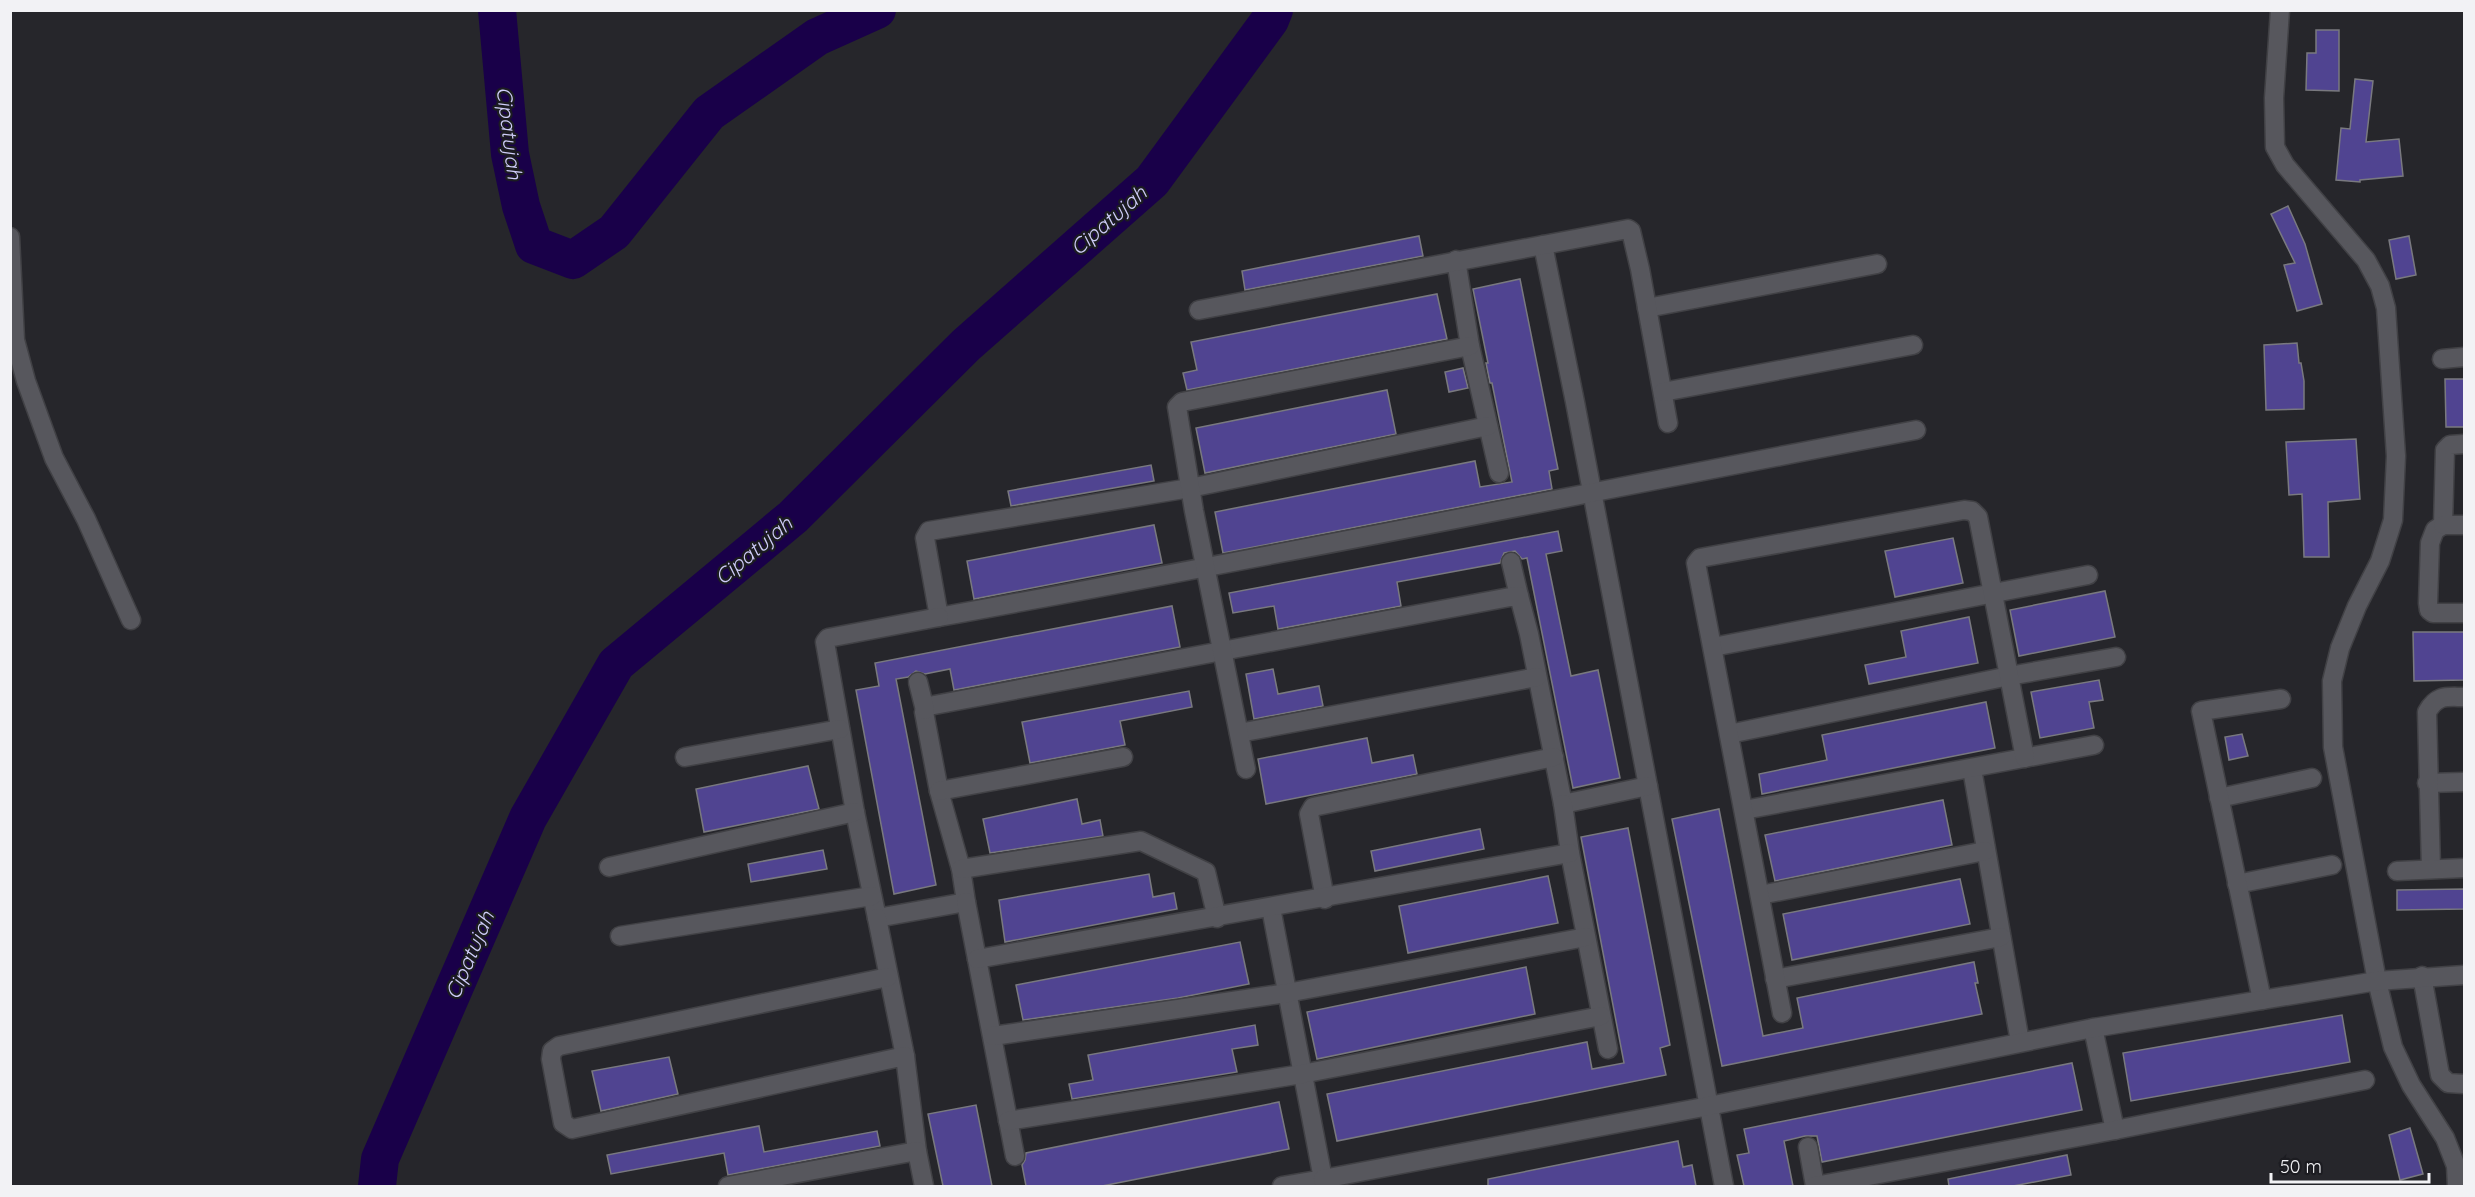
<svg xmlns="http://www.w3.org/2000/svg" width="2475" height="1197" font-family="Quicksand,sans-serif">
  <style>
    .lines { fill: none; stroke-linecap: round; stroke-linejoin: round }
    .river { stroke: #190049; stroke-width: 38 }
    .building { fill: #504491; stroke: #79797f; stroke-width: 1.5 }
    .street-casing { stroke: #414145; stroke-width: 21 }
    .street { stroke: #57575d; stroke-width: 18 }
    .labels { text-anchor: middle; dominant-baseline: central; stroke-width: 4.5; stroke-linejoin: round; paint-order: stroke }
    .water-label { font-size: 21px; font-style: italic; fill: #cfcdf9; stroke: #1c1c21 }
  </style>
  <rect width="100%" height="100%" fill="#26262b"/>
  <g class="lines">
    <g class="river">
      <path d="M497 10 510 154 521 206 534 245 573 260 614 232 709 113 817 37 877 10"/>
      <path d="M377 1186 380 1159 528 818 616 664 793 517 966 345 1152 181 1270 20 1274 10"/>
    </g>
  </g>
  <g class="building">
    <path d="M2316 30H2339V91L2306 90 2307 53H2316Z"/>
    <path d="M2355 79 2373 81 2366 142 2399 139 2403 176 2360 180V182L2336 180 2341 128 2350 129Z"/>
    <path d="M2288 206 2305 244 2322 304 2297 311 2284 265 2295 263 2271 214Z"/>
    <path d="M1419 236 1423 256 1245 290 1242 271Z"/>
    <path d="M2409 236 2416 275 2396 279 2389 240Z"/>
    <path d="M1520 279 1558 469 1549 471 1552 489 1223 553 1215 512 1475 461 1480 487 1512 482 1492 383H1490L1486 363H1488L1473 289Z"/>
    <path d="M1437 294 1447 339 1187 390 1183 373 1197 370 1191 342Z"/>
    <path d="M2297 343 2299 363H2301L2304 381V409L2266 410 2264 345Z"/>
    <path d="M1463 368 1468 388 1449 392 1445 372Z"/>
    <path d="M2445 379H2464V427H2446Z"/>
    <path d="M1387 390 1396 434 1205 473 1196 428Z"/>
    <path d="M2356 439 2360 499 2328 502 2329 557H2304L2302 494 2289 495 2286 442Z"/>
    <path d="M1151 465 1154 481 1011 506 1008 491Z"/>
    <path d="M1154 525 1162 563 974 599 967 561Z"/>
    <path d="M1558 531 1562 551 1546 554 1571 676 1598 670 1620 778 1573 788 1527 558 1522 559 1515 551 1504 553 1500 563 1397 582 1401 606 1278 629 1274 606 1233 613 1229 593Z"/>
    <path d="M1953 538 1963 583 1895 597 1885 551Z"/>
    <path d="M2105 591 2115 637 2019 656 2010 610Z"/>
    <path d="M1172 606 1180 647 954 690 950 669 925 674 916 671 908 677 896 679 936 885 894 894 856 690 879 686 875 663Z"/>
    <path d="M1969 617 1978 663 1869 684 1865 665 1906 657 1901 631Z"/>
    <path d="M2413 632H2464V680L2414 681Z"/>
    <path d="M1273 669 1278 694 1319 686 1323 706 1254 719 1246 674Z"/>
    <path d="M2099 680 2103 700 2089 702 2094 728 2040 738 2031 692Z"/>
    <path d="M1189 691 1192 707 1120 721 1125 745 1030 763 1022 722Z"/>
    <path d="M1986 702 1995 748 1762 794 1759 774 1827 760 1822 735Z"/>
    <path d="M2242 734 2248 756 2229 760 2225 737Z"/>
    <path d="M1367 738 1372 763 1413 755 1417 774 1266 804 1258 759Z"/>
    <path d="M808 766 819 809 704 832 696 789Z"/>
    <path d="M1077 799 1082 824 1100 820 1103 836 990 853 983 819Z"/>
    <path d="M1943 800 1952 845 1775 881 1765 835Z"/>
    <path d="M1719 809 1763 1036 1803 1028 1797 998 1974 962 1978 983H1975L1982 1014 1722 1066 1672 819Z"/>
    <path d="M1628 828 1670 1045 1660 1048 1666 1075 1337 1141 1327 1094 1587 1042 1592 1069 1624 1063 1581 837Z"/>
    <path d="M1480 829 1484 849 1375 871 1371 851Z"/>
    <path d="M823 850 827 869 751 882 748 864Z"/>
    <path d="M1149 874 1153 897 1174 893 1177 909 1005 942 999 900Z"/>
    <path d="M1548 876 1558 923 1408 953 1399 906Z"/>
    <path d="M1960 879 1970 924 1792 960 1783 914Z"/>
    <path d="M2464 889V909L2397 910V890Z"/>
    <path d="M1240 942 1249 984 1178 998 1023 1020 1016 985Z"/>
    <path d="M1526 967 1535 1014 1317 1059 1307 1012Z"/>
    <path d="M2342 1015 2350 1062 2131 1101 2123 1053Z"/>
    <path d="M1255 1025 1258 1045 1232 1049 1237 1072 1072 1099 1069 1084 1093 1080 1088 1055Z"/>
    <path d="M669 1057 678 1094 601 1111 592 1071Z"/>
    <path d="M2072 1063 2082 1110 1822 1162 1817 1136H1805L1784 1141 1793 1186H1744L1737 1155 1749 1153 1744 1129Z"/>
    <path d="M1279 1102 1289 1149 1102 1186H1026L1022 1165 1025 1160 1026 1153Z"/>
    <path d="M976 1105 992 1186H943L928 1114Z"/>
    <path d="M759 1126 764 1152 877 1131 880 1146 728 1175 724 1153 611 1174 607 1155Z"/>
    <path d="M2410 1128 2423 1174 2400 1180 2389 1135Z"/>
    <path d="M1678 1141 1683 1167 1692 1165 1696 1186H1488V1179Z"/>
    <path d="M2067 1155 2071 1175 2013 1186H1949L1948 1179Z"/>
  </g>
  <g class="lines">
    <defs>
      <g id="street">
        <path d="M2280 10 2274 98 2275 147 2285 165 2366 260 2380 286 2386 308 2396 456 2393 520 2380 561 2357 606 2340 648 2332 681 2333 747 2377 981 2393 1047 2411 1085 2445 1138 2456 1166 2457 1186"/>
        <path d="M10 237 15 340 26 381 54 458 86 519 131 620"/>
        <path d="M1543 245 1575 402 1724 1186"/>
        <path d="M1456 260 1470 346 1499 473"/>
        <path d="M1647 308 1877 264"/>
        <path d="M1199 310 1628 229 1631 231 1640 269 1668 423"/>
        <path d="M2442 359 2464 357"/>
        <path d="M1663 392 1913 345"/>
        <path d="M1488 426 1190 488 929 531 925 538 939 617C1265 558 1590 492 1916 430"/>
        <path d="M2464 444 2450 445 2445 450 2443 525 2435 530 2430 543 2428 603 2429 610 2433 613H2464"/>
        <path d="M2443 525H2464"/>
        <path d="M1511 562 1519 596"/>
        <path d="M939 617 828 638 825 642 855 812 877 918 966 902 961 869 939 791 924 712 929 706 1510 597 1519 596 1529 634 1563 804 1648 786"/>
        <path d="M1713 647 2088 575"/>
        <path d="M918 682 925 710"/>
        <path d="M1239 733 1537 677"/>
        <path d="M1729 734 2009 676 2116 657"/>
        <path d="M685 757 840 729"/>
        <path d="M1246 769 1194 511 1177 407 1182 402 1470 346"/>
        <path d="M1972 769 2020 1042"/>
        <path d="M2427 783 2464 782"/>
        <path d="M939 791 1123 757"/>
        <path d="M2219 798 2312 778"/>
        <path d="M1563 804 1570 853 1608 1049"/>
        <path d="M1744 810 2094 745"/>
        <path d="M609 867 855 812"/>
        <path d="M961 869 1141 841 1206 872 1217 918"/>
        <path d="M2431 869 2427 712C2437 694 2447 697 2464 697"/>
        <path d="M2397 871 2464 868"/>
        <path d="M2237 884 2332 865"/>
        <path d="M1760 895 1985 851"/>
        <path d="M1325 899 1309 814 1313 807 1554 757"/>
        <path d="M966 902 1015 1156"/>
        <path d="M1271 908 1323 1179 1282 1186"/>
        <path d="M877 918 905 1056"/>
        <path d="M620 936 872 896"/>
        <path d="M977 959 1570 853"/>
        <path d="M2422 976 2440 1075 2448 1083 2464 1084"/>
        <path d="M888 977 559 1046 552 1051 551 1059 563 1123 572 1129 905 1056 917 1151"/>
        <path d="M1775 979 2001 937"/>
        <path d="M2262 1000 2201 711 2281 699"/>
        <path d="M1782 1013 1696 563 1700 558 1964 510 1972 511 1978 517 2025 758"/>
        <path d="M2093 1028 2115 1130"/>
        <path d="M993 1036 1287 993 1586 937"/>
        <path d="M1008 1121 1302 1074 1601 1016"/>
        <path d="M1808 1147 1815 1186"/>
        <path d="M728 1186 917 1151 924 1186"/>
        <path d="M1325 1186 1323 1179 1709 1106 2093 1028 2377 981 2464 975"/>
        <path d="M1815 1186 2115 1130 2365 1080"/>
      </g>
    </defs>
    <use href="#street" class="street-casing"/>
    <use href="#street" class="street"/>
  </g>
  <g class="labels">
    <g class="water-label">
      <text transform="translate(510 133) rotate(83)">Cipatujah</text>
      <text transform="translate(1108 220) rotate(-41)">Cipatujah</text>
      <text transform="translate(753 550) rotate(-40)">Cipatujah</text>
      <text transform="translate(469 955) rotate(-67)">Cipatujah</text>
    </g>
  </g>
  <rect width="2475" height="1197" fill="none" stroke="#f2f2f5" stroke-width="24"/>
  <path d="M2271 1173v9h158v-9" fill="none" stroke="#f2f2f5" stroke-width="3"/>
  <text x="2280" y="1173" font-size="18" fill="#f2f2f5" stroke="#1c1c21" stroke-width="4.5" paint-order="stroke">50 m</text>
</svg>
